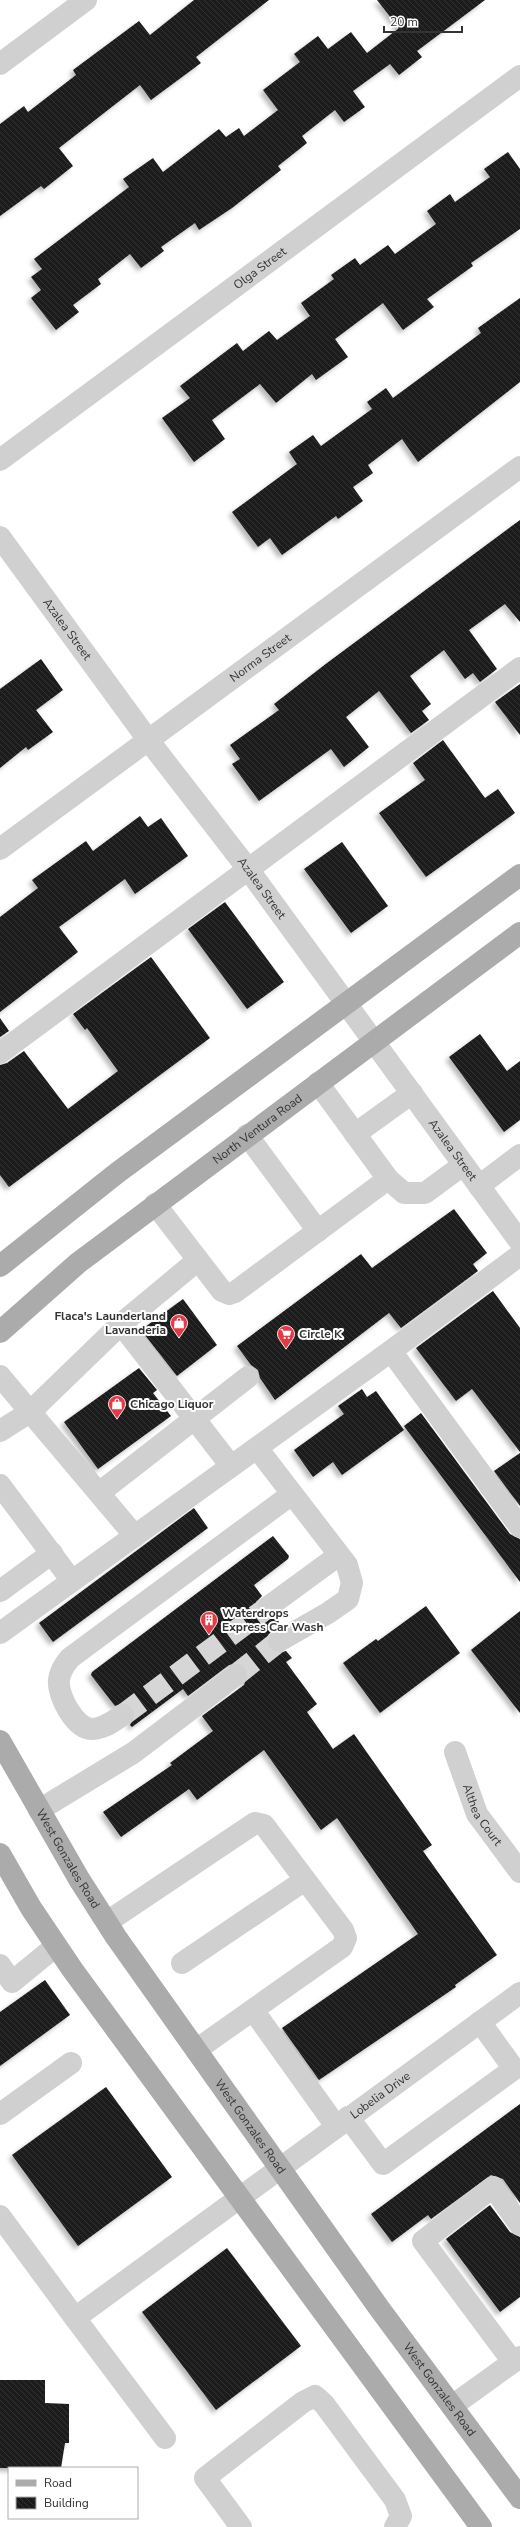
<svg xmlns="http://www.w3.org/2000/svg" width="520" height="2527" font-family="'Nunito Sans',sans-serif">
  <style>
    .building { fill: url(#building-back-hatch); filter: url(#shadow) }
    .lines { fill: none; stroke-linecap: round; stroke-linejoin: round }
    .minor-tunnel { stroke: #d6d6d6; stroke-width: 22; stroke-dasharray: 22 11; stroke-linecap: butt }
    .minor { stroke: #d0d0d0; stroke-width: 22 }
    .major { stroke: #ababab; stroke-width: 22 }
    .labels { text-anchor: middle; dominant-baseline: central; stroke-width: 4; stroke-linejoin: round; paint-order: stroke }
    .street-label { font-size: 12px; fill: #333; stroke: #fff }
    .poi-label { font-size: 12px; font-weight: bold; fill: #333; stroke: #fff; text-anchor: start }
  </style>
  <defs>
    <pattern id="building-back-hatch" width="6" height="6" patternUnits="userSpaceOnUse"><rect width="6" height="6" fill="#1a1a1a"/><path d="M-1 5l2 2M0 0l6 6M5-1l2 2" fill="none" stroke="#333"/></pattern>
    <filter id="shadow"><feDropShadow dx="-3.5" dy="3.5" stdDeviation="2" flood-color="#0004"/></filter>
  </defs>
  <rect width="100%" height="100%" fill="#fff"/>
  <g class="building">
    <path d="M194 0H269L196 57 201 63 151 100 140 85 59 148 73 166 44 189 41 186 0 216V124L24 106 28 112 76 75 73 70 139 21 150 35Z"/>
    <path d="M377 0H485L417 51 422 57 399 75 390 64 353 91 365 107 344 122 335 110 302 136 307 143 278 166 281 170 232 208 199 230 195 223 161 247 164 251 141 268 130 254 98 279 101 284 73 305 79 312 56 330 31 298 41 290 31 277 42 269 34 259 129 187 123 179 153 158 163 172 219 129 226 137 239 128 244 136 278 110 263 90 300 62 294 54 318 36 328 49 351 32 367 53 399 28Z"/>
    <path d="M508 152 520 169V229L471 263 473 266 427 299 434 307 403 330 383 303 335 339 348 357 316 380 312 374 276 403 260 384 212 420 225 439 194 462 162 418 190 398 180 386 237 343 243 351 269 331 277 340 310 316 301 303 334 279 331 275 355 258 360 265 388 245 395 254 436 224 427 211 450 194 455 202 490 177 484 169Z"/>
    <path d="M520 298V382L418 462 402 439 368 465 373 473 353 487 363 501 338 519 336 516 282 555 270 538 258 547 232 512 297 464 289 452 313 435 321 446 372 409 367 402 386 388 393 398 481 333 478 328Z"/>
    <path d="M520 520V622L505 604 469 630 497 669 480 682 473 673 465 679 444 650 410 676 431 704 422 711 429 720 411 733 379 691 346 717 369 747 344 767 331 749 259 801 232 764 240 759 230 745 279 710 274 704 327 663Z"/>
    <path d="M41 659 63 690 36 710 53 732 28 750 26 747 0 768V689Z"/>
    <path d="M520 684V735L495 702Z"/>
    <path d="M443 740 485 798 498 789 515 813 426 877 379 813 425 780 413 763Z"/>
    <path d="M140 816 148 827 161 818 188 856 135 894 125 879 59 927 78 952 0 1012V917L38 888 32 880 86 841 93 851Z"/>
    <path d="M342 842 388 906 351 933 304 869Z"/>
    <path d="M225 902 284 982 247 1009 188 929Z"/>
    <path d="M151 957 210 1038 9 1187 0 1175V1065L7 1063 24 1051 68 1109 118 1071 87 1028 85 1030 73 1014Z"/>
    <path d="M0 1018 9 1031 0 1037Z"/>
    <path d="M480 1034 507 1071 520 1061V1120L504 1132 449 1057Z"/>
    <path d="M454 1209 487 1253 473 1264 478 1271 401 1328 389 1313 275 1400 260 1378 258 1370 251 1365 237 1346 361 1254 372 1268Z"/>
    <path d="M493 1291 520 1328V1452L472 1389 456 1401 416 1348Z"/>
    <path d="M183 1299 217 1345 177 1376 141 1330Z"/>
    <path d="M139 1368 157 1390 153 1393 171 1416 98 1469 64 1422Z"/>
    <path d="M362 1389 367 1397 376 1391 404 1430 342 1475 333 1462 313 1477 294 1450 344 1414 338 1406Z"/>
    <path d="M421 1413 510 1534 520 1539V1582L404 1426Z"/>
    <path d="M520 1453V1506L494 1471Z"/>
    <path d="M194 1508 208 1528 53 1642 39 1623Z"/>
    <path d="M273 1536 289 1556 288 1559 254 1585 262 1596 256 1602 258 1615 269 1619 277 1616 279 1617 277 1619 279 1622 270 1629 272 1631 268 1635V1647L279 1653 286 1651 292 1658 286 1662 317 1704 307 1712 333 1749 354 1734 432 1845 423 1851 497 1955 455 1985 456 1987 319 2080 282 2028 418 1934 337 1818 321 1830 264 1750 197 1800 189 1789 121 1837 103 1812 172 1765 170 1763 213 1731 202 1716 244 1685 248 1673 240 1663 229 1665 188 1696 183 1689 132 1727 130 1725 135 1715 133 1708 123 1703 115 1706 91 1675 92 1672Z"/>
    <path d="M426 1606 460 1653 380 1713 343 1663 376 1639 378 1641Z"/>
    <path d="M520 1611V1713L471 1650Z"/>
    <path d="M45 1980 70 2015 0 2066V2012Z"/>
    <path d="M106 2087 172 2177 78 2246 12 2155Z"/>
    <path d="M520 2104V2203L503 2179 491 2175 431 2219 428 2215 392 2242 371 2214Z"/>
    <path d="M490 2205 510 2232 520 2237V2297L500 2312 446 2239Z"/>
    <path d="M227 2248 301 2346 216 2410 142 2312Z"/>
    <path d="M0 2380H45V2403L69 2404V2443H65L61 2468H0Z"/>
  </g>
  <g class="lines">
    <g class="minor-tunnel">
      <path d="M236 1675 279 1641"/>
      <path d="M123 1715 268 1607"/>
    </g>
    <g class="minor">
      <path d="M0 64 86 0"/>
      <path id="s1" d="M0 460 520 76"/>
      <path id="s2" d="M0 537 149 741 248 869 520 1242"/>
      <path id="s3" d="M0 849 520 467"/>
      <path d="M0 1053 520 668"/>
      <path d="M355 1134 412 1093"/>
      <path d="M247 1135 318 1231"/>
      <path d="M388 1179 404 1193H425L463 1165"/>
      <path d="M479 1186 520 1155"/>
      <path d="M155 1204 222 1291 229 1294 235 1292 388 1179 318 1083"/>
      <path d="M121 1324 231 1466"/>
      <path d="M391 1351 520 1527"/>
      <path d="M0 1376 135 1536"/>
      <path d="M0 1431 30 1412 121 1324 198 1260"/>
      <path d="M257 1448 347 1565 352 1583 348 1599 328 1613 279 1641"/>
      <path d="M0 1485 72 1581"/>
      <path d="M99 1493 248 1377"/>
      <path d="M0 1591 52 1553"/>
      <path d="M268 1607 339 1555"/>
      <path d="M0 1633 391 1351 520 1255"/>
      <path d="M123 1715C113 1721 104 1729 92 1729 75 1729 57 1695 59 1680 60 1671 64 1665 70 1658L292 1494"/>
      <path id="s4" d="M455 1752 477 1814 520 1872"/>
      <path d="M39 1810 133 1753 236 1675"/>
      <path d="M107 1922 255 1823 264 1825 343 1930 346 1938 342 1947 196 2050"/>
      <path d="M182 1963 305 1880"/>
      <path d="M0 1965 12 1982 56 1946"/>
      <path d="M253 2010 336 2126"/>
      <path d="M0 2114 71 2063"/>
      <path d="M348 2117 383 2164 514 2069 480 2022"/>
      <path d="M0 2216 75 2318"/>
      <path d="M513 2362 423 2241 493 2187 520 2225"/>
      <path d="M452 2406 520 2357"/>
      <path id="s5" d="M165 2438 75 2318 520 1993"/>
      <path d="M241 2527 205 2478 303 2402 315 2396 324 2404 395 2500 401 2516 395 2527"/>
    </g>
    <g class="major">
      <path d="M0 1266 117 1173 520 875"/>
      <path id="s6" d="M0 1332 78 1263 520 933"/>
      <path id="s7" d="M0 1741 79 1879 116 1937 379 2308 520 2498"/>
      <path d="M0 1854 31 1908 72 1969 481 2527"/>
    </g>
  </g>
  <defs>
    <symbol id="shop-pin" viewBox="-11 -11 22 30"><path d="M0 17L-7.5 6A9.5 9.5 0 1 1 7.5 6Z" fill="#e63946" stroke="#fff"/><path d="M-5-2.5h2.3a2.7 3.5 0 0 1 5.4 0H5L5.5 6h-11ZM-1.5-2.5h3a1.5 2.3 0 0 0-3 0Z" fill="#fff"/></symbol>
    <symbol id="supermarket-pin" viewBox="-11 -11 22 30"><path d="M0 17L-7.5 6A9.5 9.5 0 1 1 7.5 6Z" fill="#e63946" stroke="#fff"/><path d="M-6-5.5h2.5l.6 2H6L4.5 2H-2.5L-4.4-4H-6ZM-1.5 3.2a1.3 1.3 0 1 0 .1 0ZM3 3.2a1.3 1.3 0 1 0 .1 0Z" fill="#fff"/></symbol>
    <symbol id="building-pin" viewBox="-11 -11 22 30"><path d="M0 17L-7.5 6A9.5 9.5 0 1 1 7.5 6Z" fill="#e63946" stroke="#fff"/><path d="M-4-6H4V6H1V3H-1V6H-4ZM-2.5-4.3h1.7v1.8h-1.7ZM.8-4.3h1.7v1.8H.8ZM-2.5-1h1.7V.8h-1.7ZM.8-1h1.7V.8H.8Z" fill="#fff"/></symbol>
  </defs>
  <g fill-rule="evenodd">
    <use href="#shop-pin" x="169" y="1313" width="20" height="27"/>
    <use href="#supermarket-pin" x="276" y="1324" width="20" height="27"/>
    <use href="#shop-pin" x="107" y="1394" width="20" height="27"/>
    <use href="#building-pin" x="199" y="1610" width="20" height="27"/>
  </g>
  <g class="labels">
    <g class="street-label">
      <text stroke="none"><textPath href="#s1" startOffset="323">Olga Street</textPath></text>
      <text stroke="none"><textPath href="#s2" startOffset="114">Azalea Street</textPath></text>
      <text stroke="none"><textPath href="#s3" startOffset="323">Norma Street</textPath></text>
      <text stroke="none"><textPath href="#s2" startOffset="438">Azalea Street</textPath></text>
      <text stroke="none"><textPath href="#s6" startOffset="328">North Ventura Road</textPath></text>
      <text stroke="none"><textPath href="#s2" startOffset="762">Azalea Street</textPath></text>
      <text stroke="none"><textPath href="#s4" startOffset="69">Althea Court</textPath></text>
      <text stroke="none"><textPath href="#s7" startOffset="136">West Gonzales Road</textPath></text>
      <text stroke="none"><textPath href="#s5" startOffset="528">Lobelia Drive</textPath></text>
      <text stroke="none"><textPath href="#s7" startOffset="460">West Gonzales Road</textPath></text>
      <text stroke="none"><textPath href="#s7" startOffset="784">West Gonzales Road</textPath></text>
    </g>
    <g class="poi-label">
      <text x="166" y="1316" text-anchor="end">Flaca's Launderland<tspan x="166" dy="14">Lavanderia</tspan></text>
      <text x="299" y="1334">Circle K</text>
      <text x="130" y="1404">Chicago Liquor</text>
      <text x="222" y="1613">Waterdrops<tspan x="222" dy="14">Express Car Wash</tspan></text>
    </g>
  </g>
  <rect x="8" y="2467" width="130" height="52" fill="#ffffff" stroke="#adadad"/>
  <rect x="16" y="2480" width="20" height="6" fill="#ababab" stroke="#adadad"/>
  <text x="44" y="2487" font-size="12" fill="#333333">Road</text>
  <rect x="16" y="2497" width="20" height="12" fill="url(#building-back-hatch)" stroke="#adadad"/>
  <text x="44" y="2507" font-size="12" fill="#333333">Building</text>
  <path d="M384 26v6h78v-6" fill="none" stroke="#333333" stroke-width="2"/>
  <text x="390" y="26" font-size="12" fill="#333333" stroke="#ffffff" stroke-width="3" paint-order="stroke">20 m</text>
</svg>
